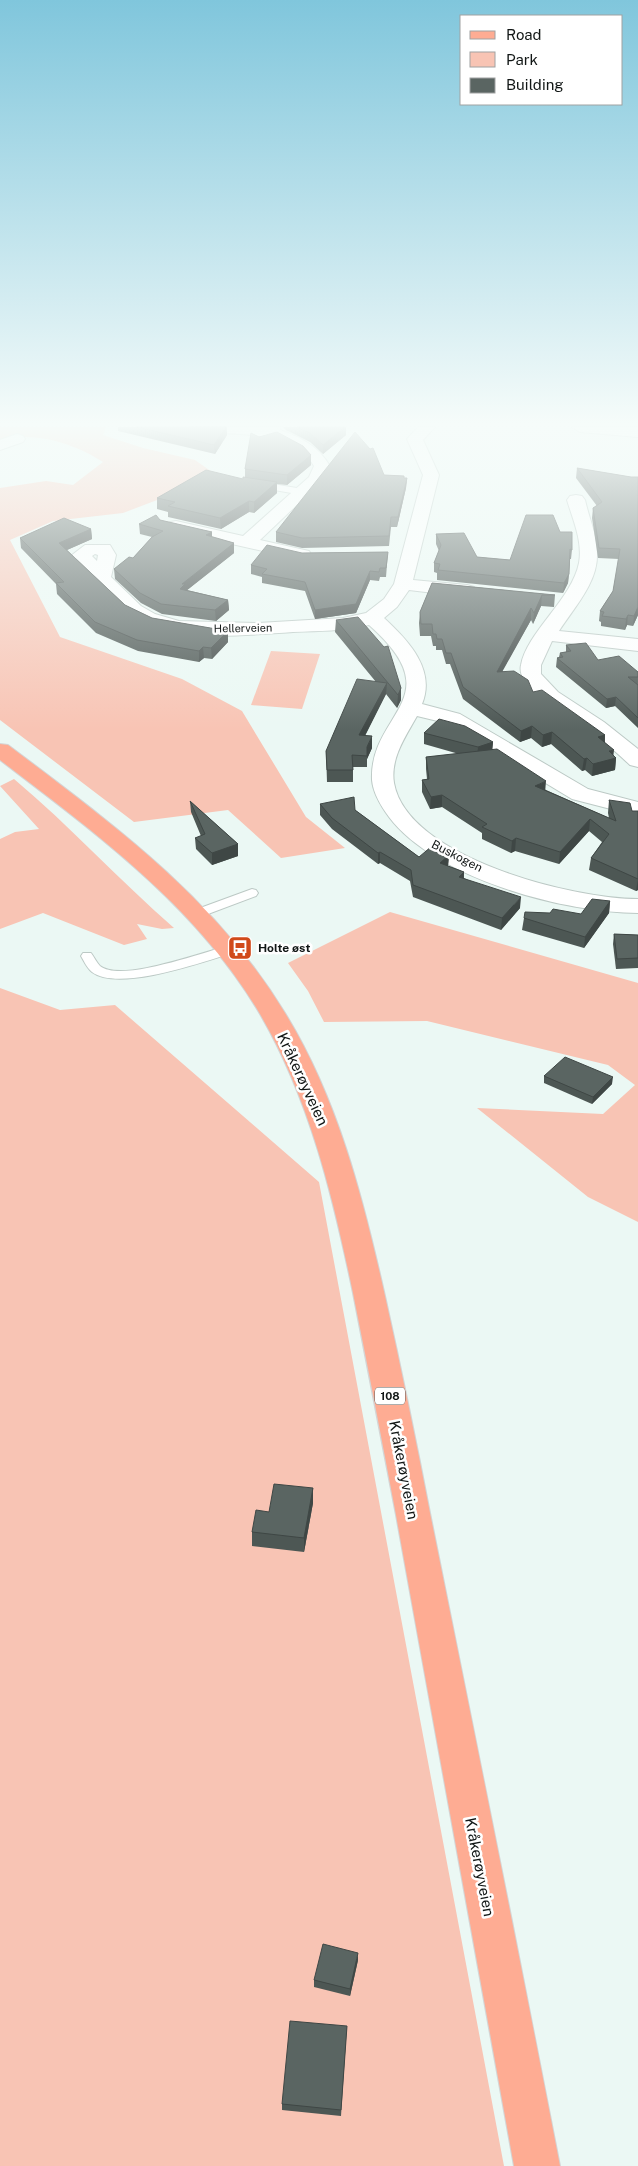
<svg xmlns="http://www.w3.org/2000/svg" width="638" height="2166" font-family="'Public Sans',sans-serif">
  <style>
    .green { fill: #f8c4b4 }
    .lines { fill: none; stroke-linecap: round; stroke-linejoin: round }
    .lane-casing { stroke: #bcc9c5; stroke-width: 2 }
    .street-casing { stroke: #bcc9c5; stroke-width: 2 }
    .primary-casing { stroke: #d4d5d5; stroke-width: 2 }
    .lane { fill: #fff; fill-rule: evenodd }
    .street { fill: #fff; fill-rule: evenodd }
    .primary { fill: #feac93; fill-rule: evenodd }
    .wall { fill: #4d5754 }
    .shaded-wall { fill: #3f4745 }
    .building { fill: #5a6562; stroke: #3f4745 }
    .labels { text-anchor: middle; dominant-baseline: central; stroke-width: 5; stroke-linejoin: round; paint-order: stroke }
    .far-street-label { font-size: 11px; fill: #121716; stroke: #fff }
    .shield { fill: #fff; stroke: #595d5c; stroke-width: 1 }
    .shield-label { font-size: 11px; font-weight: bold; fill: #121716 }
    .street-label { font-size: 12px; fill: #121716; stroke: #fff }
    .poi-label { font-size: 12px; font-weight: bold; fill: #121716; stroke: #fff; text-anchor: start }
    .near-street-label { font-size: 15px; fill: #121716; stroke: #fff }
  </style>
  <rect width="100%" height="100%" fill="#ebf8f4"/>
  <g class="green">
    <path d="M0 427H106L103 435 143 448 195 460 215 474 165 497 123 513 53 521 10 540 60 637 182 679 242 711 306 817 345 848 281 858 228 810 134 822 0 720V488L46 481 73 485 103 462C75 444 33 430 0 441Z"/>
    <path d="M271 651 320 654 302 709 251 705Z"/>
    <path d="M14 779C70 826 119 880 174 928L162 929 137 924 147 939 124 945 43 913 0 929V839L15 832 39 829 0 786Z"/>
    <path d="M390 912 638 983V1222L588 1197 477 1108 603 1114 635 1085 608 1065 427 1021 324 1022 308 991 288 963Z"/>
    <path d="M0 988 60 1010 115 1005 319 1182 504 2166H0Z"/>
  </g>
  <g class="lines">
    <defs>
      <g id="lane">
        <path d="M260 482 303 489 307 492 303 495 257 487V483Z"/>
        <path d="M252 889 256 890 258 893 256 896 200 917H192L190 914 192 911Z"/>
        <path d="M228 946 232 947 234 950 232 953C203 962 118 992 92 972 87 968 84 961 81 956L83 953H91C94 957 97 963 100 966 121 983 203 952 228 946Z"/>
      </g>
      <g id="street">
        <path d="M190 427H280V430C302 438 318 446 330 466L324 479 260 540 309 551 312 555 309 559 303 560 170 530 167 526 170 522 176 521 243 536 309 477 314 466C293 429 234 435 198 432Z"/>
        <path d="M418 427H435L423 440 439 475 413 580 467 585 474 587 476 591 474 595 467 597 409 590 397 607 384 618C409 641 436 670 422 704L460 714 588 789 638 802V816L572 799 446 723 417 716C406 736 390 758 394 783 407 858 574 899 638 899V913C564 913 435 878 389 817 381 806 373 793 372 780 369 712 453 699 369 625 344 631 319 631 293 632 247 635 178 643 136 620 113 607 86 576 72 555L85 545H110L116 555 111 577 141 606 155 614 179 621 258 623 343 618 366 613 384 599 394 584 423 475 407 439ZM95 554 98 555 97 561 92 556Z"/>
        <path d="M572 427H638V437L580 432Z"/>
        <path d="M17 434 23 436 25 439 23 442 0 450V440Z"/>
        <path d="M576 495 582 496 585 500C589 518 597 535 597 554 598 582 574 608 559 631L638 639V651L552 641 541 665V674L558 692 604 722 638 749V767L630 765C617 753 604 741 590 730 569 716 544 706 528 686 524 680 519 673 521 665 527 632 572 599 579 563 583 542 573 520 567 500L570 496Z"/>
      </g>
      <path id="primary" d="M0 744 8 745C114 825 215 898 285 1013 338 1099 363 1198 385 1296 401 1368 416 1440 430 1513 474 1731 518 1948 560 2166H514C475 1949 435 1732 396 1515 382 1441 368 1367 353 1293 333 1197 310 1100 260 1014 197 907 97 834 0 760Z"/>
    </defs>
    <use href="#lane" class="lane-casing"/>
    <use href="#street" class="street-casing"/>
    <use href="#primary" class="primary-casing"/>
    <use href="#lane" class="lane"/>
    <use href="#street" class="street"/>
    <use href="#primary" class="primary"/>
  </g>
  <g class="wall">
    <path d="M118 427H227V435L215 454 118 431Z"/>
    <path d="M283 427H346V435L323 454 310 442 286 430Z"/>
    <path d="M259 437 311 455V465L287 485 277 484V493L254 513 249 512 221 529 168 517V512L157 509V498L243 479 245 478V469Z"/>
    <path d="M577 468 631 477 638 615 633 626 627 625 625 630 601 626V622L599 621 600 611 613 591 619 559 598 558 592 518 593 508 597 506 576 478Z"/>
    <path d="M384 475 404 476V478H407L406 488 397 527H391L389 546 302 548 276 542V532Z"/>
    <path d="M160 520 212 532V537L234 543V553L187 590 228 600 229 610 216 621 162 614 141 603 115 579 114 569 133 558 152 537 140 534 139 524Z"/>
    <path d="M91 529 92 539 67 550 125 605 152 618 228 631V642L212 659 204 658 199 662 138 651 96 633 57 594 56 584 21 548 20 538Z"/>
    <path d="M560 532 572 550 571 559H570L568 583 563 593 437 580V573L434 572V563L439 551 436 544V534L477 557 510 560Z"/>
    <path d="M388 552 386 577H380L379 581 370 580 356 613 315 619 305 591 262 583V577L251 574V565L302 553Z"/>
    <path d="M432 583 555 595 554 607 541 606 533 624 531 620 502 671 533 692 605 735V743L613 755 616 758 615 770 592 776 585 770 582 771 551 744 542 747 531 738 520 742 463 699 450 664H446L442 650H436V646H433L431 636H420L419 623 420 612Z"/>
    <path d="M336 620 401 688V700L397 708 386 694 365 736 372 748 367 759V767H353V782H327L326 751 376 682 335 632Z"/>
    <path d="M566 645 598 660 638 672V728L615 706 606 708 556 667 557 658 559 657 560 653 566 652Z"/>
    <path d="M424 733 493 742 492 750 546 790 609 818 608 813 609 800 632 811H638V890L636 891 589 870 591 858 602 842 589 831 559 864 515 851 511 853 482 839V833L442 807 430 809 422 792V780L427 779 426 769V757L459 754 424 744Z"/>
    <path d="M190 801 238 844V856L212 865 196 849 195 838 201 836 191 812Z"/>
    <path d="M320 804 355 810 419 857 449 855 448 866 464 872V878L520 908 501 930 413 897 410 881 380 863 378 864 332 829 320 815Z"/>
    <path d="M610 901 609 913 584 948 522 930 524 918 581 914Z"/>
    <path d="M614 934 638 935V968L616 969 613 944Z"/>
    <path d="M544 1076 612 1084 592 1104 544 1083Z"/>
    <path d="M313 1488V1503L304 1552 252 1546V1532L269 1512Z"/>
    <path d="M358 1960 350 1996 314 1987V1980Z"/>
    <path d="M347 2026 341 2116 282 2110V2104Z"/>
  </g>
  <g class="shaded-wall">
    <path d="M226 427 227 435 215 454 214 445Z"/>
    <path d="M345 427H346V435L323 454V445Z"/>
    <path d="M311 455V465L287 485V475Z"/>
    <path d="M407 478 406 488 397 527 398 517Z"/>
    <path d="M277 482V493L254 513V502Z"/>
    <path d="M249 501V512L221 529 220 518Z"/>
    <path d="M91 529 92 539 60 553 59 543Z"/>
    <path d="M212 532V541L206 535Z"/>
    <path d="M234 543V553L186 591 180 589 182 584Z"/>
    <path d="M370 571V580L356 613 315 619V610Z"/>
    <path d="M569 574 568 583 563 593 564 583Z"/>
    <path d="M542 595 541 606 533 624 534 613Z"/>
    <path d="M228 600 229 610 216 621 215 610Z"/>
    <path d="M638 607V615L633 626 634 616Z"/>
    <path d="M531 608V620L496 683 497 672Z"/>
    <path d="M628 615 627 625 625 630 626 619Z"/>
    <path d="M228 631V642L212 659 211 648Z"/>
    <path d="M203 647 204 658 199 662V651Z"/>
    <path d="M387 683 386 694 359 747V735Z"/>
    <path d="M401 688V700L397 708 398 695Z"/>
    <path d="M616 697 615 706 606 708 607 699Z"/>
    <path d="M532 726 531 738 520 742 521 731Z"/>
    <path d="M552 732 551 744 542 747 543 735Z"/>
    <path d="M605 735 604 747 598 737Z"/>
    <path d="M372 736V748L367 759V747Z"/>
    <path d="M493 742 492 753 477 758 478 747Z"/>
    <path d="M614 750 613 759 616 758 615 770 592 776 593 764 609 751Z"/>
    <path d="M587 758 585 770 582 771 584 759Z"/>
    <path d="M546 781 545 793 535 786Z"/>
    <path d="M442 795V807L430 809 431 797Z"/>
    <path d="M590 819 589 831 559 864 560 852Z"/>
    <path d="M516 838 515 851 511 853 512 841Z"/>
    <path d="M238 844V856L212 865V853Z"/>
    <path d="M380 852V863L378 864V853Z"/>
    <path d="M449 855 448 866 439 874 440 863Z"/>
    <path d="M464 872 463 883 459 877Z"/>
    <path d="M638 879V890L636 891Z"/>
    <path d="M521 897 520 908 501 930 502 918Z"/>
    <path d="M610 901 609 913 584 948 585 937Z"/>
    <path d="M613 1077 612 1084 592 1104 593 1097Z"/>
    <path d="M313 1488V1503L304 1552V1538Z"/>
    <path d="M358 1953V1960L350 1996V1989Z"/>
  </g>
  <g class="building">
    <path d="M137 427H226L214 445Z"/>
    <path d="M297 427H345L323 445 310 433Z"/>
    <path d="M277 432 303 446 311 455 287 475 245 469 251 433 259 437Z"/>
    <path d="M355 432 370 449 373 448 384 475 404 476V478H407L398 517H391L389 536 302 538 276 532Z"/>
    <path d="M577 468 631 477H638V607L634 616 628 615 626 619 602 616 604 612 600 611 613 591 620 549 599 548 593 508 602 502Z"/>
    <path d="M206 470 243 479V477L277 482 254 502 249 501 220 518 168 506 175 502 157 498Z"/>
    <path d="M156 515 160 520 212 532 206 535 234 543 182 584H185L180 589 228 600 215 610 161 604 140 593 114 569 129 557 133 558 152 537 163 531 139 524Z"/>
    <path d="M526 515H553L560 532H572V550L570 549 569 574 564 583 438 570 440 564 434 563 441 545 436 534 464 533 477 557 510 560Z"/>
    <path d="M64 518 91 529 59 543 125 605 152 618 228 631 211 648 203 647 199 651 137 640 95 622 56 583 64 582 20 538Z"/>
    <path d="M267 545 302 553 388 552 386 568H380L379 572 370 571 356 604 315 610 305 582 262 574 267 569 251 565Z"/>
    <path d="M432 583 555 595H542L534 613 531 608 497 672 514 671 528 680 533 692 542 690 605 735 598 737 614 750 609 751 616 758 593 764 587 758 584 759 552 732 543 735 532 726 521 731 463 687 451 653H446L442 639H437L436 634H433L432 624H421L420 612Z"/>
    <path d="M358 617 384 647 388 646 401 688 398 695 336 620Z"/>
    <path d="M586 643 598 660 619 656 638 672V677H628L638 685V718L616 697 607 699 557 658 563 657 560 653 571 651 566 645Z"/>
    <path d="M357 679 387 683 359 735 372 736 367 747V756L352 755 353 770H327L326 751Z"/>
    <path d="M439 719 465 726 493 742 478 747 424 733Z"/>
    <path d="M497 749 546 781 535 786 616 821 609 800 630 803 632 811H638V879L591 858 609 834 590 819 560 852 516 838 512 841 482 827 487 824 442 795 431 797 422 780 429 779 426 757Z"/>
    <path d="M354 797 355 810 419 857 432 846 435 847 449 855 440 863 464 872 459 877 521 897 502 918 413 885 411 870 380 852 378 853 332 818 320 804Z"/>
    <path d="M190 801 238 844 212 853 195 838 205 834Z"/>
    <path d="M592 899 610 901 585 937 524 918 525 912 550 913 553 909 581 914Z"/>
    <path d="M614 934 638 935V958L617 959Z"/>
    <path d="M565 1057 613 1077 593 1097 544 1076Z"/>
    <path d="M274 1484 313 1488 304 1538 252 1532 256 1510 269 1512Z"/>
    <path d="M323 1944 358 1953 350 1989 314 1980Z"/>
    <path d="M290 2021 347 2026 341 2110 282 2104Z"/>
  </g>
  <linearGradient id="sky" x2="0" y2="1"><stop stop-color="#80c6dc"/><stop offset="0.58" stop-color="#f6fcfa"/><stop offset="1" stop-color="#f6fcfa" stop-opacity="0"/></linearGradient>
  <rect width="638" height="730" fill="url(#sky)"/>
  <defs>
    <symbol id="bus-square" viewBox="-11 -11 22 22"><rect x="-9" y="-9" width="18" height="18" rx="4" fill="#d14a1a" stroke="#fff"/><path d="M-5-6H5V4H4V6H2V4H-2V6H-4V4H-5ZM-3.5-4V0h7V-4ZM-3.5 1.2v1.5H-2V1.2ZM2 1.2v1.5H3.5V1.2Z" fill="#fff"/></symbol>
  </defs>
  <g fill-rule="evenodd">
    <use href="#bus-square" x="226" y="934" width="28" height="28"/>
  </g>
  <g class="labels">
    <g class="far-street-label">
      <text transform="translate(243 628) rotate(-1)">Hellerveien</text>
    </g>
    <rect class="shield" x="375" y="1387.5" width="30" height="17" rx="4"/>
    <g class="shield-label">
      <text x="390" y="1396">108</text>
    </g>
    <g class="street-label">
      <text transform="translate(457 856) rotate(27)">Buskogen</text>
    </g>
    <g class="poi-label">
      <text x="258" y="948">Holte øst</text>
    </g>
    <g class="near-street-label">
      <text transform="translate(303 1079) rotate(65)">Kråkerøyveien</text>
      <text transform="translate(404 1470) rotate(79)">Kråkerøyveien</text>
      <text transform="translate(480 1867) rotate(79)">Kråkerøyveien</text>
    </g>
  </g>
  <rect x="460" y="15" width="162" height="90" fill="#ffffff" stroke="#a0a2a2"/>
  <rect x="470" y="31" width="25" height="8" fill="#feac93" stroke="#a0a2a2"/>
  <text x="506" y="40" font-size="15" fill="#121716">Road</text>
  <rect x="470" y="52" width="25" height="15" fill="#f8c4b4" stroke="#a0a2a2"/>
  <text x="506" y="65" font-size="15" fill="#121716">Park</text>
  <rect x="470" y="78" width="25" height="15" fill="#5a6562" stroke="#a0a2a2"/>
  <text x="506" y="90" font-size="15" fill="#121716">Building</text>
</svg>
